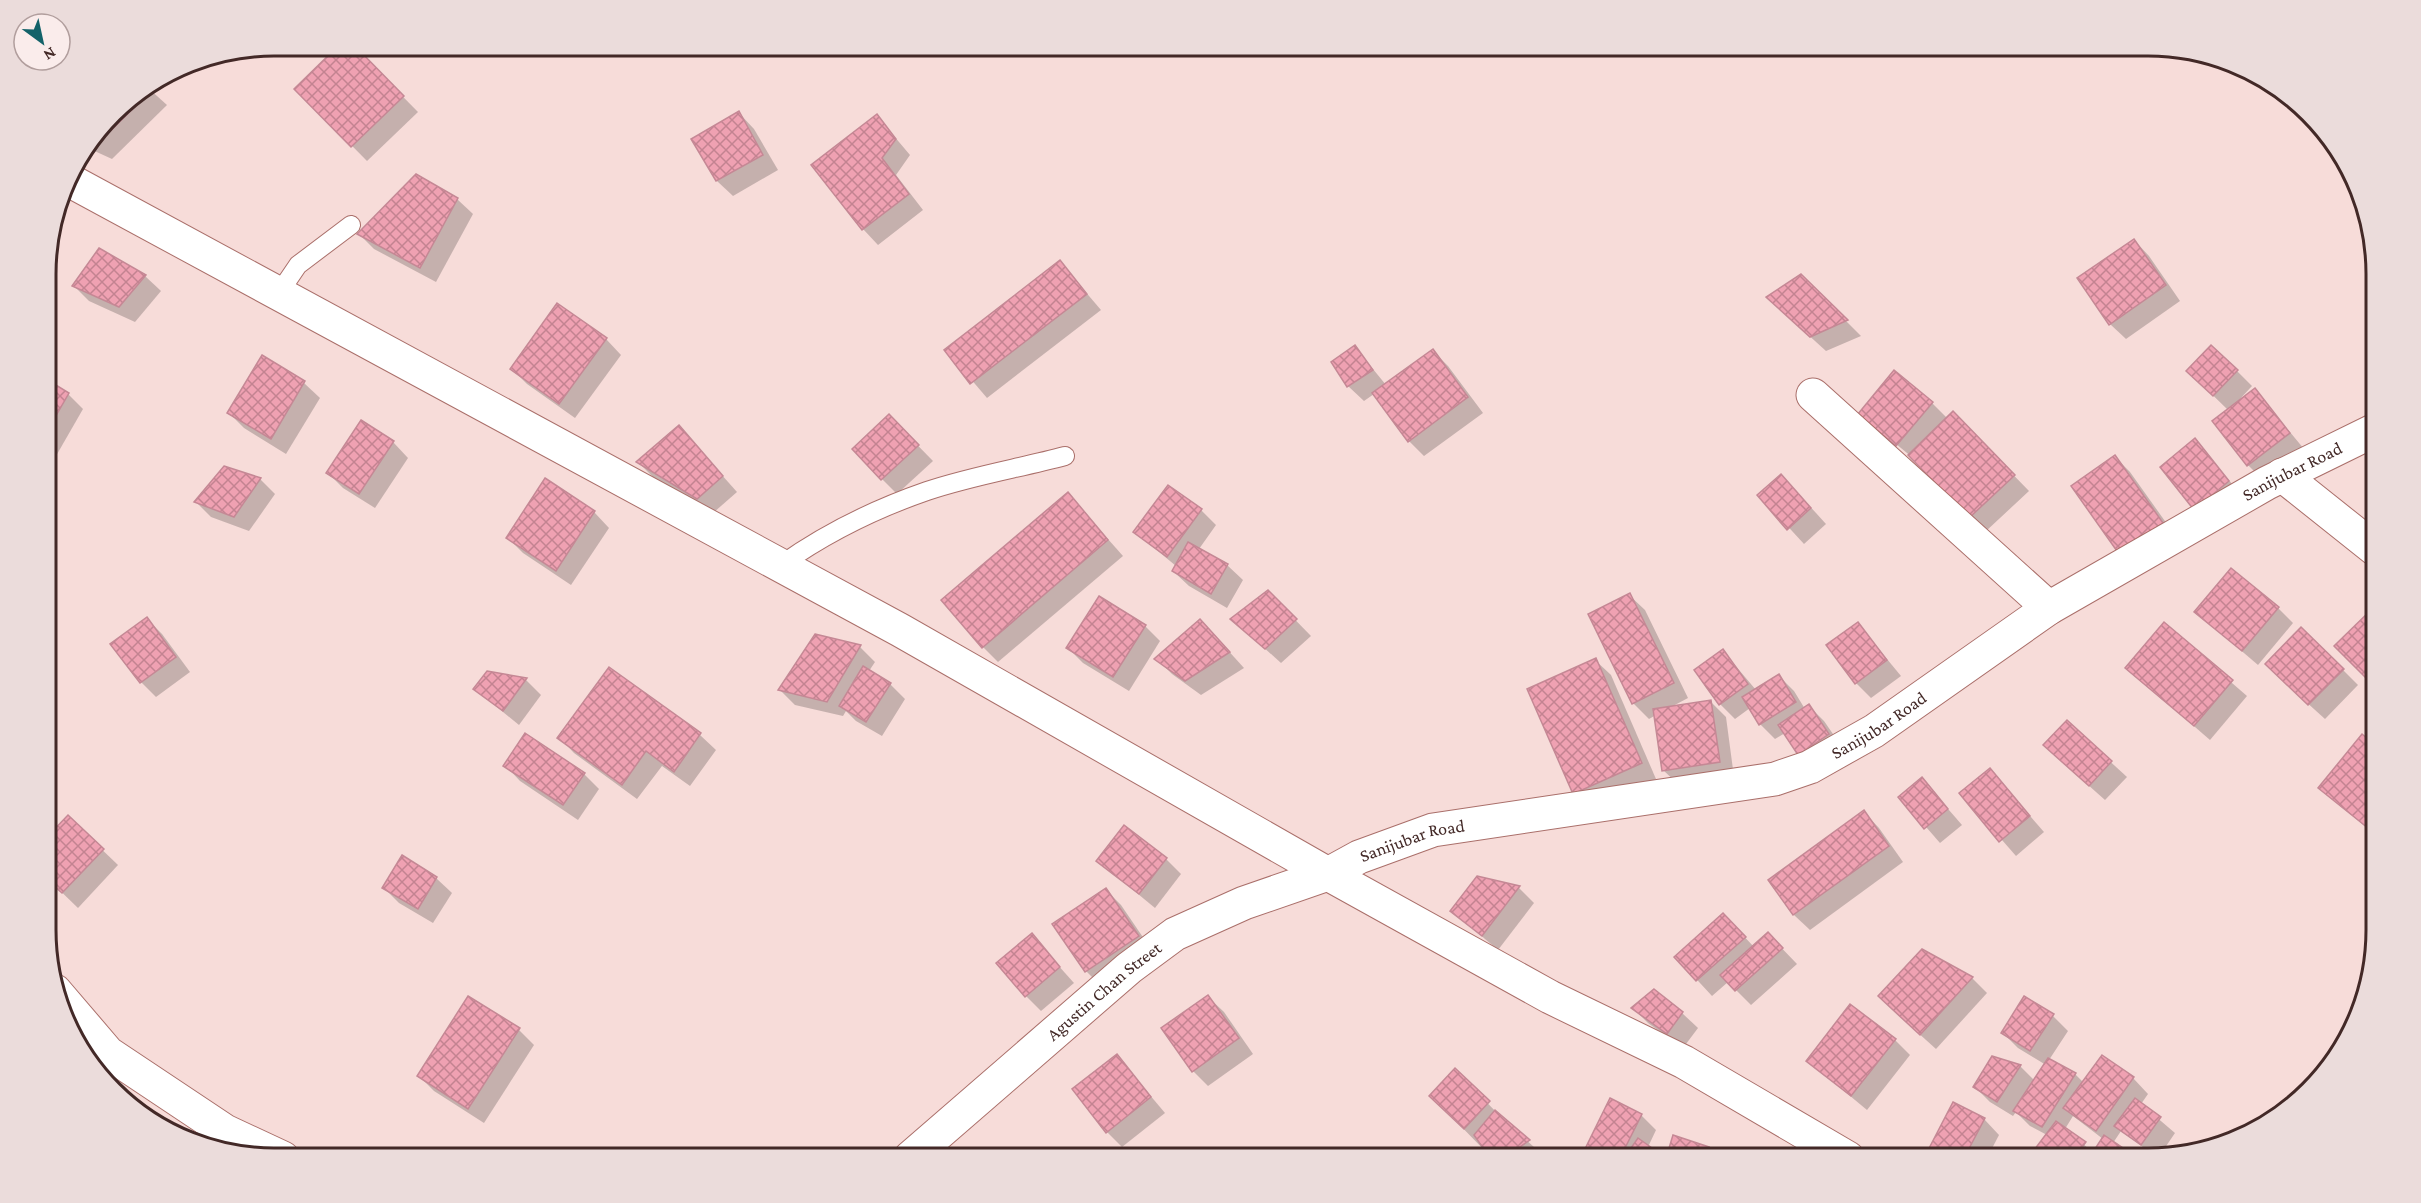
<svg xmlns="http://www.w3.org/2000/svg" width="2421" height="1203" font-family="'Crimson Pro',serif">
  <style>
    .shadow { fill: #0003; fill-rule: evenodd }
    .building { fill: url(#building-cross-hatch); stroke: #c58895; stroke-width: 1.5 }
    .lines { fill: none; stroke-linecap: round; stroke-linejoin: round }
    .service-casing { stroke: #aa6f6a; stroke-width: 20 }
    .minor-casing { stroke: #aa6f6a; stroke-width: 35 }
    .service { stroke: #fff; stroke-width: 18 }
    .minor { stroke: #fff; stroke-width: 33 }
    .labels { text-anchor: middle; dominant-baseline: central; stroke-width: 4.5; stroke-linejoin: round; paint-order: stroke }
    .street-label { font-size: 18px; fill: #432927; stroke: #faeceb }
    .rim { fill: none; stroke: #432927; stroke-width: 3 }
  </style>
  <defs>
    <pattern id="building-cross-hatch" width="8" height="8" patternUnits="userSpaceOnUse" patternTransform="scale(1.5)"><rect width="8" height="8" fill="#efa1b2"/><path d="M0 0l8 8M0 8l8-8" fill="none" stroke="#c38391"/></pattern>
  </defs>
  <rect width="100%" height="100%" fill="#f7dcd9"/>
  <g class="shadow">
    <path d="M341 45H352L418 112 367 161 296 89Z"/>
    <path d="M147 87 167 105 112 159 88 148 123 102Z"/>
    <path d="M739 113 754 129 778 170 733 196 717 181 693 139Z"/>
    <path d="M877 116 910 155 896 175 923 210 878 245 863 229 813 165Z"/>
    <path d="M457 199 473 214 436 282 374 249 359 234Z"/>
    <path d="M2134 240 2149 256 2180 301 2126 339 2110 324 2079 279Z"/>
    <path d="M99 250 145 276 161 291 135 322 89 301 74 286Z"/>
    <path d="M1060 262 1101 310 987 398 946 350Z"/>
    <path d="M1801 276 1861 336 1826 351 1783 312Z"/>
    <path d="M558 305 606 339 621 355 575 418 527 384 512 369Z"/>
    <path d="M1355 347 1386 385 1433 351 1448 366 1483 413 1424 456 1409 441 1374 394 1364 401 1348 386Z"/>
    <path d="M262 357 304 383 320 398 286 454 244 428 229 413Z"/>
    <path d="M2188 371H2237L2252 386 2239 400 2255 390 2304 449 2263 480 2248 465 2228 410Z"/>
    <path d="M46 381 68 394 83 409 56 456 46 450Z"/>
    <path d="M1932 403 1948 419 1953 413 2029 491 1985 532 1913 458 1860 414Z"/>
    <path d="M889 416 933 461 897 494 882 479Z"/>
    <path d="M679 427 737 492 713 513 653 477 638 462Z"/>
    <path d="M2195 440 2243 497 2210 524Z"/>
    <path d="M393 442 408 458 375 508 343 488 328 473Z"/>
    <path d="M2115 457 2130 472 2177 538 2135 568Z"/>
    <path d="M225 468 260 479 275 494 249 531 211 517 196 502Z"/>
    <path d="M546 480 594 512 609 528 571 585 523 553 508 538Z"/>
    <path d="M1796 491 1826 524 1804 544 1759 495Z"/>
    <path d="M1068 494 1123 556 998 662 983 647Z"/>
    <path d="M1201 510 1216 525 1199 549 1227 565 1243 580 1227 608 1189 586 1173 571 1176 566 1135 532Z"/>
    <path d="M1268 592 1311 636 1281 663 1232 619Z"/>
    <path d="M1629 595 1645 610 1688 698 1671 707 1711 702 1726 717 1734 777 1679 785 1663 770 1656 715 1649 719 1633 703Z"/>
    <path d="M2278 608 2293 623 2258 665 2196 612Z"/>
    <path d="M2375 608V685L2336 646Z"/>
    <path d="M147 619 162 634 190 672 156 697 141 682Z"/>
    <path d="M1858 624 1901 676 1871 698 1856 683Z"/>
    <path d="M2164 624 2247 696 2210 740 2127 668Z"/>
    <path d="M1145 626 1160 641 1129 691 1083 663 1068 648Z"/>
    <path d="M1215 636 1244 668 1201 695 1172 674 1157 659Z"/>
    <path d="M860 647 875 662 869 671 890 684 905 699 882 736 856 721 846 711 843 716 795 705 780 690Z"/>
    <path d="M1723 651 1756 690 1779 676 1794 691 1805 709 1809 706 1824 721 1844 750 1814 769 1785 733 1775 739 1760 724 1750 708 1735 719 1720 704Z"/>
    <path d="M1595 660 1611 675 1656 779 1590 809 1574 793Z"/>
    <path d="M609 669 700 735 716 750 690 786 662 766 637 799 574 753 559 737Z"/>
    <path d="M2343 670 2358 685 2325 719 2282 680Z"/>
    <path d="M488 673 526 680 541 695 519 725 475 689Z"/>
    <path d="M2067 722 2127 777 2105 800 2060 760Z"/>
    <path d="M2362 736 2375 747 2376 836 2320 788Z"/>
    <path d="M505 765 584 774 599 789 578 820 520 781Z"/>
    <path d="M1990 770 2044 832 2016 856 1961 793Z"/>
    <path d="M1922 779 1962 825 1940 843 1900 797Z"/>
    <path d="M1864 812 1879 828 1903 862 1810 930 1794 915 1770 880Z"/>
    <path d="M68 817 118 865 78 908 47 878V839Z"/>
    <path d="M1166 859 1181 874 1155 908 1098 861Z"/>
    <path d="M1478 877 1519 888 1534 903 1498 950 1452 911Z"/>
    <path d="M436 878 452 893 433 923 399 903 384 888Z"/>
    <path d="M1106 890 1121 905 1153 952 1101 986 1086 971Z"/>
    <path d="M1738 930 1754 947 1768 934 1797 964 1751 1005 1728 982 1712 996 1676 957Z"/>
    <path d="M1031 935 1074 983 1041 1011 1026 996Z"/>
    <path d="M1922 951 1972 978 1987 993 1936 1049 1895 1012Z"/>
    <path d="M1208 997 1224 1012 1253 1054 1208 1086 1193 1071Z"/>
    <path d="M1633 1008 1682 1013 1698 1028 1683 1048 1648 1023Z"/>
    <path d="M2053 1016 2068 1031 2049 1060 2075 1074 2084 1083 2133 1078 2148 1094 2141 1104 2175 1133 2158 1158 2121 1131 2113 1143 2134 1158H2030L2047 1135 2030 1126 2016 1112 2013 1116 1990 1102 1975 1087 2020 1066 2035 1081 2046 1065 2018 1048 2003 1033ZM2073 1116 2103 1139 2094 1153 2065 1129Z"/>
    <path d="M519 1030 534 1045 484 1123 434 1091 419 1076Z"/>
    <path d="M1895 1040 1910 1055 1867 1110 1808 1061Z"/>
    <path d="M1117 1056 1165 1113 1122 1147 1107 1132Z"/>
    <path d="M1455 1070 1503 1119 1544 1156 1492 1158 1446 1111Z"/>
    <path d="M1641 1115 1656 1130 1648 1147 1663 1158H1595L1586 1149Z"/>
    <path d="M1984 1119 1999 1135 1987 1158H1925Z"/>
    <path d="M1674 1137 1708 1148 1717 1158H1667Z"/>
  </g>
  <g class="building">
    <path d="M339 45H354L404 96 351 147 294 89Z"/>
    <path d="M148 86 153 89 97 144 92 142 123 102Z"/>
    <path d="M739 111 763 155 716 181 691 139Z"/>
    <path d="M877 114 896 139 882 158 909 194 862 230 811 165Z"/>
    <path d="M416 174 458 198 420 268 357 234Z"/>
    <path d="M2134 239 2166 285 2109 325 2077 278Z"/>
    <path d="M99 248 146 275 119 307 72 286Z"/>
    <path d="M1060 260 1087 294 970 384 944 350Z"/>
    <path d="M1801 274 1848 320 1810 337 1766 297Z"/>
    <path d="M557 303 607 338 559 404 510 369Z"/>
    <path d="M1355 345 1373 370 1347 387 1331 362Z"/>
    <path d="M2211 345 2238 370 2213 396 2186 371Z"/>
    <path d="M1433 349 1468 397 1408 442 1372 393Z"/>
    <path d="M262 355 305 381 271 439 227 413Z"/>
    <path d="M1894 370 1933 402 1896 446 1858 414Z"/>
    <path d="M46 379 69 393 46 433Z"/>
    <path d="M2255 388 2290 433 2247 466 2212 421Z"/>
    <path d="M1953 411 2015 475 1969 518 1908 455Z"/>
    <path d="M889 414 919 445 881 480 852 449Z"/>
    <path d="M361 420 394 441 359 494 326 473Z"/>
    <path d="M679 425 723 476 697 499 636 462Z"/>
    <path d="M2195 438 2229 481 2194 510 2160 467Z"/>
    <path d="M2115 455 2163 523 2119 554 2071 486Z"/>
    <path d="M224 466 261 478 234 517 194 502Z"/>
    <path d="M1781 474 1811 508 1787 530 1757 495Z"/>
    <path d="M545 478 595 511 556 571 506 538Z"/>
    <path d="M1168 485 1202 509 1167 557 1133 532Z"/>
    <path d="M1068 492 1108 540 982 648 941 600Z"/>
    <path d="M1188 542 1228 564 1211 594 1172 571Z"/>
    <path d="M2231 568 2279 607 2242 651 2194 612Z"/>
    <path d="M1268 590 1297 619 1265 649 1230 619Z"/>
    <path d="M1630 593 1674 683 1632 704 1588 614Z"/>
    <path d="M1099 596 1146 625 1113 677 1066 648Z"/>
    <path d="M2375 606V677L2370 682 2334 646Z"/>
    <path d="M147 617 176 657 140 683 110 644Z"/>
    <path d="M1200 619 1230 652 1185 681 1154 659Z"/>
    <path d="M1858 622 1887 660 1855 684 1826 645Z"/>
    <path d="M2164 622 2233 680 2194 726 2125 668Z"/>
    <path d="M2301 627 2344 669 2308 705 2265 664Z"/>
    <path d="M815 634 861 645 827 702 778 690Z"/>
    <path d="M1723 649 1748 684 1719 705 1694 670Z"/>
    <path d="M1596 658 1642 763 1573 794 1527 689Z"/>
    <path d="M863 666 891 683 866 722 839 706Z"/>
    <path d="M609 667 701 733 674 772 646 751 622 785 557 738Z"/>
    <path d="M487 671 527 678 503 711 473 689Z"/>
    <path d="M1779 674 1796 702 1759 725 1742 697Z"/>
    <path d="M1711 700 1720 762 1662 771 1653 709Z"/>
    <path d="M1809 704 1829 734 1798 755 1778 725Z"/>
    <path d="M2067 720 2112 761 2089 786 2043 745Z"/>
    <path d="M525 733 585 773 563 805 503 766Z"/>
    <path d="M2362 734 2375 745 2376 819 2368 828 2318 788Z"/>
    <path d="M1990 768 2030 816 1999 842 1959 793Z"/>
    <path d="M1922 777 1948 809 1924 829 1898 797Z"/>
    <path d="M1864 810 1889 846 1793 915 1768 880Z"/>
    <path d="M68 815 104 849 62 893 47 880V837Z"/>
    <path d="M1124 825 1167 858 1139 894 1096 861Z"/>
    <path d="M402 855 437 877 418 909 382 888Z"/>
    <path d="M1477 876 1520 886 1482 936 1450 911Z"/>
    <path d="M1106 888 1139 936 1085 972 1052 924Z"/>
    <path d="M1723 913 1746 937 1696 981 1674 957Z"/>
    <path d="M1768 932 1783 948 1735 991 1720 975Z"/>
    <path d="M1032 933 1060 967 1025 997 996 963Z"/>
    <path d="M1922 949 1973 977 1920 1035 1878 996Z"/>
    <path d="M1654 989 1683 1012 1667 1034 1631 1008Z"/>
    <path d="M1208 995 1239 1038 1192 1072 1161 1028Z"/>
    <path d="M468 996 520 1028 468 1109 417 1076Z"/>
    <path d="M2024 996 2054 1014 2030 1051 2001 1033Z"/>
    <path d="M1850 1004 1896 1039 1851 1096 1806 1061Z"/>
    <path d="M1117 1054 1151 1097 1106 1133 1072 1089Z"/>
    <path d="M2102 1055 2134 1077 2096 1131 2063 1108Z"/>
    <path d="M1992 1056 2021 1065 1997 1102 1973 1087Z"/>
    <path d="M2048 1058 2076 1073 2042 1127 2013 1111Z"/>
    <path d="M1455 1068 1490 1101 1464 1129 1429 1096Z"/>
    <path d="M1610 1098 1642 1114 1620 1158H1602L1585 1149Z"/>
    <path d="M2135 1098 2161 1117 2141 1145 2114 1126Z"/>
    <path d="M1953 1102 1985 1118 1964 1158H1924Z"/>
    <path d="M1495 1110 1530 1140 1504 1158H1490L1474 1135Z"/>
    <path d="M2056 1121 2086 1142 2074 1158H2028Z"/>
    <path d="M1673 1135 1709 1147 1701 1158H1666Z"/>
    <path d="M2104 1135 2132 1154 2130 1158H2089Z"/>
    <path d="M1638 1138 1666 1158H1624Z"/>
  </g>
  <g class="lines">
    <defs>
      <g id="service">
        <path d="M279 293 298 265 351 225"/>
        <path d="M781 565C826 533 875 509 927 491 971 476 1020 468 1065 456"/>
      </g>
      <g id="minor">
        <path d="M67 179 900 630 1328 874 1550 997 1684 1062 1848 1158"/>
        <path d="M1813 395 2049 608"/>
        <path d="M2282 475 2375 549"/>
        <path d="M55 991 108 1053 225 1131 283 1158"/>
        <path id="s1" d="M910 1158 1129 968 1175 934 1244 903 1328 874 1359 857 1433 830 1775 779 1810 767 1874 731 2049 608 2267 483 2375 430"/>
      </g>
    </defs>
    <use href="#service" class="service-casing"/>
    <use href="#minor" class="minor-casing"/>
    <use href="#service" class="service"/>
    <use href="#minor" class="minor"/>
  </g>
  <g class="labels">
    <g class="street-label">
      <text stroke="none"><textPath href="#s1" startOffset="1575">Sanijubar Road</textPath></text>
      <text stroke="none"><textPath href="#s1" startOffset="1089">Sanijubar Road</textPath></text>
      <text stroke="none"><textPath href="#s1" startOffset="603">Sanijubar Road</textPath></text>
      <text stroke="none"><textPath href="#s1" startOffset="256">Agustin Chan Street</textPath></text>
    </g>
  </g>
  <path d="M0 0H2421V1203H0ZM274 56H2148A218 218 0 0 1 2366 274V930A218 218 0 0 1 2148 1148H274A218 218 0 0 1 56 930V274A218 218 0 0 1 274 56Z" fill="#ebdcdb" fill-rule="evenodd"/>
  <path class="rim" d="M274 56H2148A218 218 0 0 1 2366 274V930A218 218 0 0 1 2148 1148H274A218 218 0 0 1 56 930V274A218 218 0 0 1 274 56Z"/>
  <g transform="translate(42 42) rotate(147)"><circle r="28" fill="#faeceb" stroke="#b19e9d" stroke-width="1.5"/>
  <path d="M0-4.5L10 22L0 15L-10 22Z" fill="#136269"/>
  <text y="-9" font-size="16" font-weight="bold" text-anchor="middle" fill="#432927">N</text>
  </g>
</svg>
